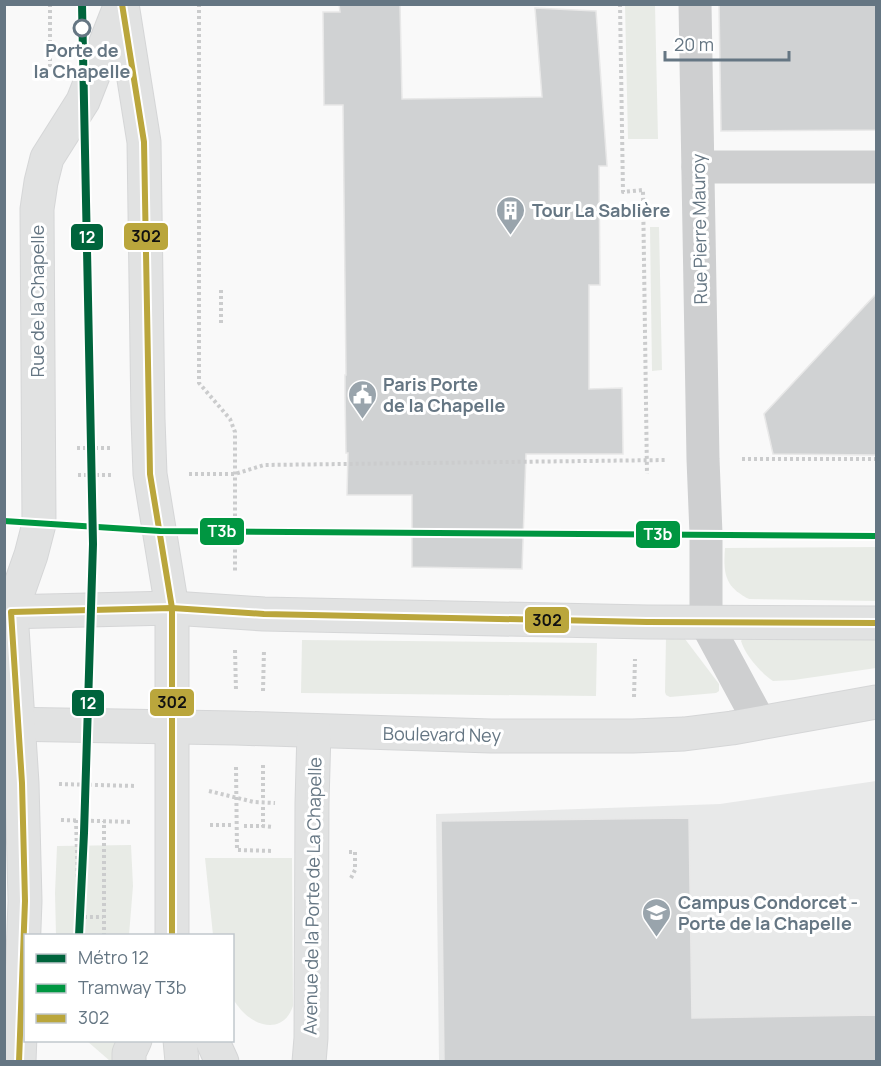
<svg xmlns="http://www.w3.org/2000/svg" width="881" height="1066" font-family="Manrope,sans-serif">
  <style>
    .built { fill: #e8e9e9 }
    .green { fill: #e8ebe6 }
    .building { fill: #d0d2d3; stroke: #e8e8e8; stroke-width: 1.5 }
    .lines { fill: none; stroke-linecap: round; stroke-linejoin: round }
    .primary-casing { stroke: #d5d6d7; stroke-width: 35 }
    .trunk-casing { stroke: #d5d6d6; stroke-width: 35 }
    .motorway-casing { stroke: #d5d6d6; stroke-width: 35 }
    .path { stroke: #cbcccd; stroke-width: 4; stroke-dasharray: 3 3; stroke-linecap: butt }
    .minor { stroke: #cecfd0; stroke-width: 33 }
    .primary { stroke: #e1e2e2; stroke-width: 33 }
    .trunk { stroke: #e1e2e2; stroke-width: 33 }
    .motorway { stroke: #e1e2e2; stroke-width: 33 }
    .bus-1-casing { stroke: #fff; stroke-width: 10 }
    .bus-1 { stroke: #baa63c; stroke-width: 6 }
    .tram-1-casing { stroke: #fff; stroke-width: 10 }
    .tram-1 { stroke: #009641; stroke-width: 6 }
    .metro-1-casing { stroke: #fff; stroke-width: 12 }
    .metro-1 { stroke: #00643c; stroke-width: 8 }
    .stop-dot { fill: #fff; stroke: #657683; stroke-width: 3 }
    .labels { text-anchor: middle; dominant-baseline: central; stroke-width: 6; stroke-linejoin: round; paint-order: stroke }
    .stop-label { font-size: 18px; font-weight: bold; fill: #657683; stroke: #fff }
    .poi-label { font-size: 18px; font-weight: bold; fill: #657683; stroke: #fff; text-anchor: start }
    .street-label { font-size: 18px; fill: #657683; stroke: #fff }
    .line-badge { stroke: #fff; stroke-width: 2 }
    .badge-label { font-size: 16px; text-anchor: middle; font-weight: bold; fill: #fff }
    .pale-badge-label { font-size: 16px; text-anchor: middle; font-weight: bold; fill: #111 }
  </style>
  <rect width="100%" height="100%" fill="#f9f9f9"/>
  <path class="built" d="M876 781V1061H439L436 814 720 804Z"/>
  <g class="green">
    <path d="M625 5H655L658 139H628Z"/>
    <path d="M650 227H659L662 370 652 371Z"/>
    <path d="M876 547V601L749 599C725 587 723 574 725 548Z"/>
    <path d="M666 637 683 638 685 639 719 684V691L716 693 670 697 666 695 665 692Z"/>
    <path d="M745 637 876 640V668L794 680 773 681C761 673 745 655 741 641L743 638Z"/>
    <path d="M302 640 597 643 596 696 301 693Z"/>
    <path d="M131 845 133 886 129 935H56L55 893 57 846Z"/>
    <path d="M205 858H292L293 1006C283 1036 252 1026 238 1006 237 1005 233 999 232 998 231 994 232 987 232 983 232 967 232 951 232 936L213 935Z"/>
    <path d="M87 1041H119L112 1061H110Z"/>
  </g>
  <g class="building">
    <path d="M339 4H400L402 99 542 97 535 8 596 11 607 166H599L600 285H589V389L622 388 623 454H526L522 569 412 567V495H347L348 453H346L345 395V375H346L343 105H324L323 12H340Z"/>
    <path d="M719 4H876V130L721 131Z"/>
    <path d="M876 294V455L773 454 764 414Z"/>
    <path d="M689 818 692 1018 876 1015V1062H444L441 821Z"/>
  </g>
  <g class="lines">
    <defs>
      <g id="primary">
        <path d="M122 4 144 142 148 419 150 474 172 608V936"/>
        <path d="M4 612 172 608 264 614 647 622 876 623"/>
        <path d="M4 724 235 728 491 736H633L684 734 732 728 876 702"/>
        <path d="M212 1040 222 1062"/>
        <path d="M19 1062 25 901 22 783 11 612 31 555 39 524 37 209 41 182 47 158 83 101 121 4"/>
        <path d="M309 1062 311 1038 312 803 314 731"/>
      </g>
      <path id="trunk" d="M180 1040 182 1062"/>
      <path id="motorway" d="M129 1062V1053L135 1040"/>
    </defs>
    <use href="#primary" class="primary-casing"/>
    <use href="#trunk" class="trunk-casing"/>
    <use href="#motorway" class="motorway-casing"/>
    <g class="path">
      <path d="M50 4V76"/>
      <path d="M199 4V383L230 419 235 432V573"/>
      <path d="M620 4 623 192 643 190 647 474"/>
      <path d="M221 290V323"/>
      <path d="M77 448H112"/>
      <path d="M742 459H876"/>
      <path d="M189 474H235L264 465 666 460"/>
      <path d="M78 475H112"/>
      <path d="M235 650 236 690"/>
      <path d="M263 691 264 650"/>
      <path d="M634 697 635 659"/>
      <path d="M236 767 237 850 273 851"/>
      <path d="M59 784 136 786"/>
      <path d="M209 791 254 802 275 803"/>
      <path d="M263 798V765"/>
      <path d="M263 807V826L273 827"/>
      <path d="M61 820 132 822"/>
      <path d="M76 820 79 917H103"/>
      <path d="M210 825H233"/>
      <path d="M244 826H263"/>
      <path d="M349 852H355V870L351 878"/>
      <path d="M104 936V821"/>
    </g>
    <g class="minor">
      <path d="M695 4 703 459 706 534V623L760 723"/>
      <path d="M698 167H876"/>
    </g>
    <use href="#primary" class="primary"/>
    <use href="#trunk" class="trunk"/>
    <use href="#motorway" class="motorway"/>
    <defs>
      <g id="bus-1">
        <path d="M122 4 144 142 150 474 172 608V936"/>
        <path d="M19 1062 25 901 22 783 11 612 172 608 264 614 647 622 876 623"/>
      </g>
    </defs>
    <use href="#bus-1" class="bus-1-casing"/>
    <use href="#bus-1" class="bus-1"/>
    <defs>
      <path id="tram-1" d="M4 521 160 531 876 536"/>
    </defs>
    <use href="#tram-1" class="tram-1-casing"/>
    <use href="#tram-1" class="tram-1"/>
    <defs>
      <path id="metro-1" d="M79 936 84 833 93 544 82 4"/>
    </defs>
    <use href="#metro-1" class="metro-1-casing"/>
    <use href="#metro-1" class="metro-1"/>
  </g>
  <defs>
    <symbol id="building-pin" viewBox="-11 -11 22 30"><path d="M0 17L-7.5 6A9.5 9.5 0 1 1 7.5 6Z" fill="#99a4ac" stroke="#fff"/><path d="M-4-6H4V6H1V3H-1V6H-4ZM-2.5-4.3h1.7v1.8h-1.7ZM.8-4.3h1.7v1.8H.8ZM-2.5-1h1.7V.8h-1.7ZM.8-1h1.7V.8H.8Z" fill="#fff"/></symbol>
    <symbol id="civic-pin" viewBox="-11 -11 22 30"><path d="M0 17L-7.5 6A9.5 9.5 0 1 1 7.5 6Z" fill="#99a4ac" stroke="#fff"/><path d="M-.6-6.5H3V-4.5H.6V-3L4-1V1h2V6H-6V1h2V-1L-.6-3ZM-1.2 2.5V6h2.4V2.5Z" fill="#fff"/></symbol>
    <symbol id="university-pin" viewBox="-11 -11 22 30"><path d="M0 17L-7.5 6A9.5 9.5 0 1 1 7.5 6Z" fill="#99a4ac" stroke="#fff"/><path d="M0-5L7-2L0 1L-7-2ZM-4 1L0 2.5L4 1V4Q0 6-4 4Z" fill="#fff"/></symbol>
  </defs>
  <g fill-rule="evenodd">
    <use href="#building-pin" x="494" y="194" width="33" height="45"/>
    <use href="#civic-pin" x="346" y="378" width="33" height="45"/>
    <use href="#university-pin" x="640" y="896" width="33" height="45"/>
  </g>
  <circle class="stop-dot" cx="82" cy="28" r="8"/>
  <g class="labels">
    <g class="stop-label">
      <text x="82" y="50">Porte de<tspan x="82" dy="21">la Chapelle</tspan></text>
    </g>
    <g class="poi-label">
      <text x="532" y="210">Tour La Sablière</text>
      <text x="383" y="384">Paris Porte<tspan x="383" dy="21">de la Chapelle</tspan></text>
      <text x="678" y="902">Campus Condorcet -<tspan x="678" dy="21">Porte de la Chapelle</tspan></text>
    </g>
    <g class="street-label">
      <text transform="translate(699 229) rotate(-91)">Rue Pierre Mauroy</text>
      <text transform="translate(37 301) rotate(-90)">Rue de la Chapelle</text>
      <text transform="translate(442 734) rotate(1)">Boulevard Ney</text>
      <text transform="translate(312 896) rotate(-89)">Avenue de la Porte de La Chapelle</text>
    </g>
  </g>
  <g class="line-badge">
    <rect x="123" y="222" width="46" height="29" rx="6" fill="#baa63c"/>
    <rect x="70" y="223" width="34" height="28" rx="6" fill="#00643c"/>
    <rect x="199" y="517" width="46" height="29" rx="6" fill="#009641"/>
    <rect x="635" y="520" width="46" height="29" rx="6" fill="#009641"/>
    <rect x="524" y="606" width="46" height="28" rx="6" fill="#baa63c"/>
    <rect x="149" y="688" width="46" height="29" rx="6" fill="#baa63c"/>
    <rect x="71" y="689" width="34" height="28" rx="6" fill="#00643c"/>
  </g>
  <g class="badge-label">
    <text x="87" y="243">12</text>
    <text x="222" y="537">T3b</text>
    <text x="658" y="540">T3b</text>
    <text x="88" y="709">12</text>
  </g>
  <g class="pale-badge-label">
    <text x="146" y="242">302</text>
    <text x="547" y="626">302</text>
    <text x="172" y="708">302</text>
  </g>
  <rect width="881" height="1066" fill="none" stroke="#657683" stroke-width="12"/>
  <rect x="24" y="934" width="210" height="108" fill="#ffffff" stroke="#c1c8cd" stroke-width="1.5"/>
  <rect x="36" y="954" width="30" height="9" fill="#00643c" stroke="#c1c8cd" stroke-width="1.5"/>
  <text x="78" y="964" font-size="18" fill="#657683">Métro 12</text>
  <rect x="36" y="984" width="30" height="9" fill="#009641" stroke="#c1c8cd" stroke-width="1.5"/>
  <text x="78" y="994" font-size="18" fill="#657683">Tramway T3b</text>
  <rect x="36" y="1014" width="30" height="9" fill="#baa63c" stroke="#c1c8cd" stroke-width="1.5"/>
  <text x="78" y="1024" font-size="18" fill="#657683">302</text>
  <path d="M665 51v9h124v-9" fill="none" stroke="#657683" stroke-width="3"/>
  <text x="674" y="51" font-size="18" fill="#657683" stroke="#ffffff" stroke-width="4.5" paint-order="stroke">20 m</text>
</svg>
